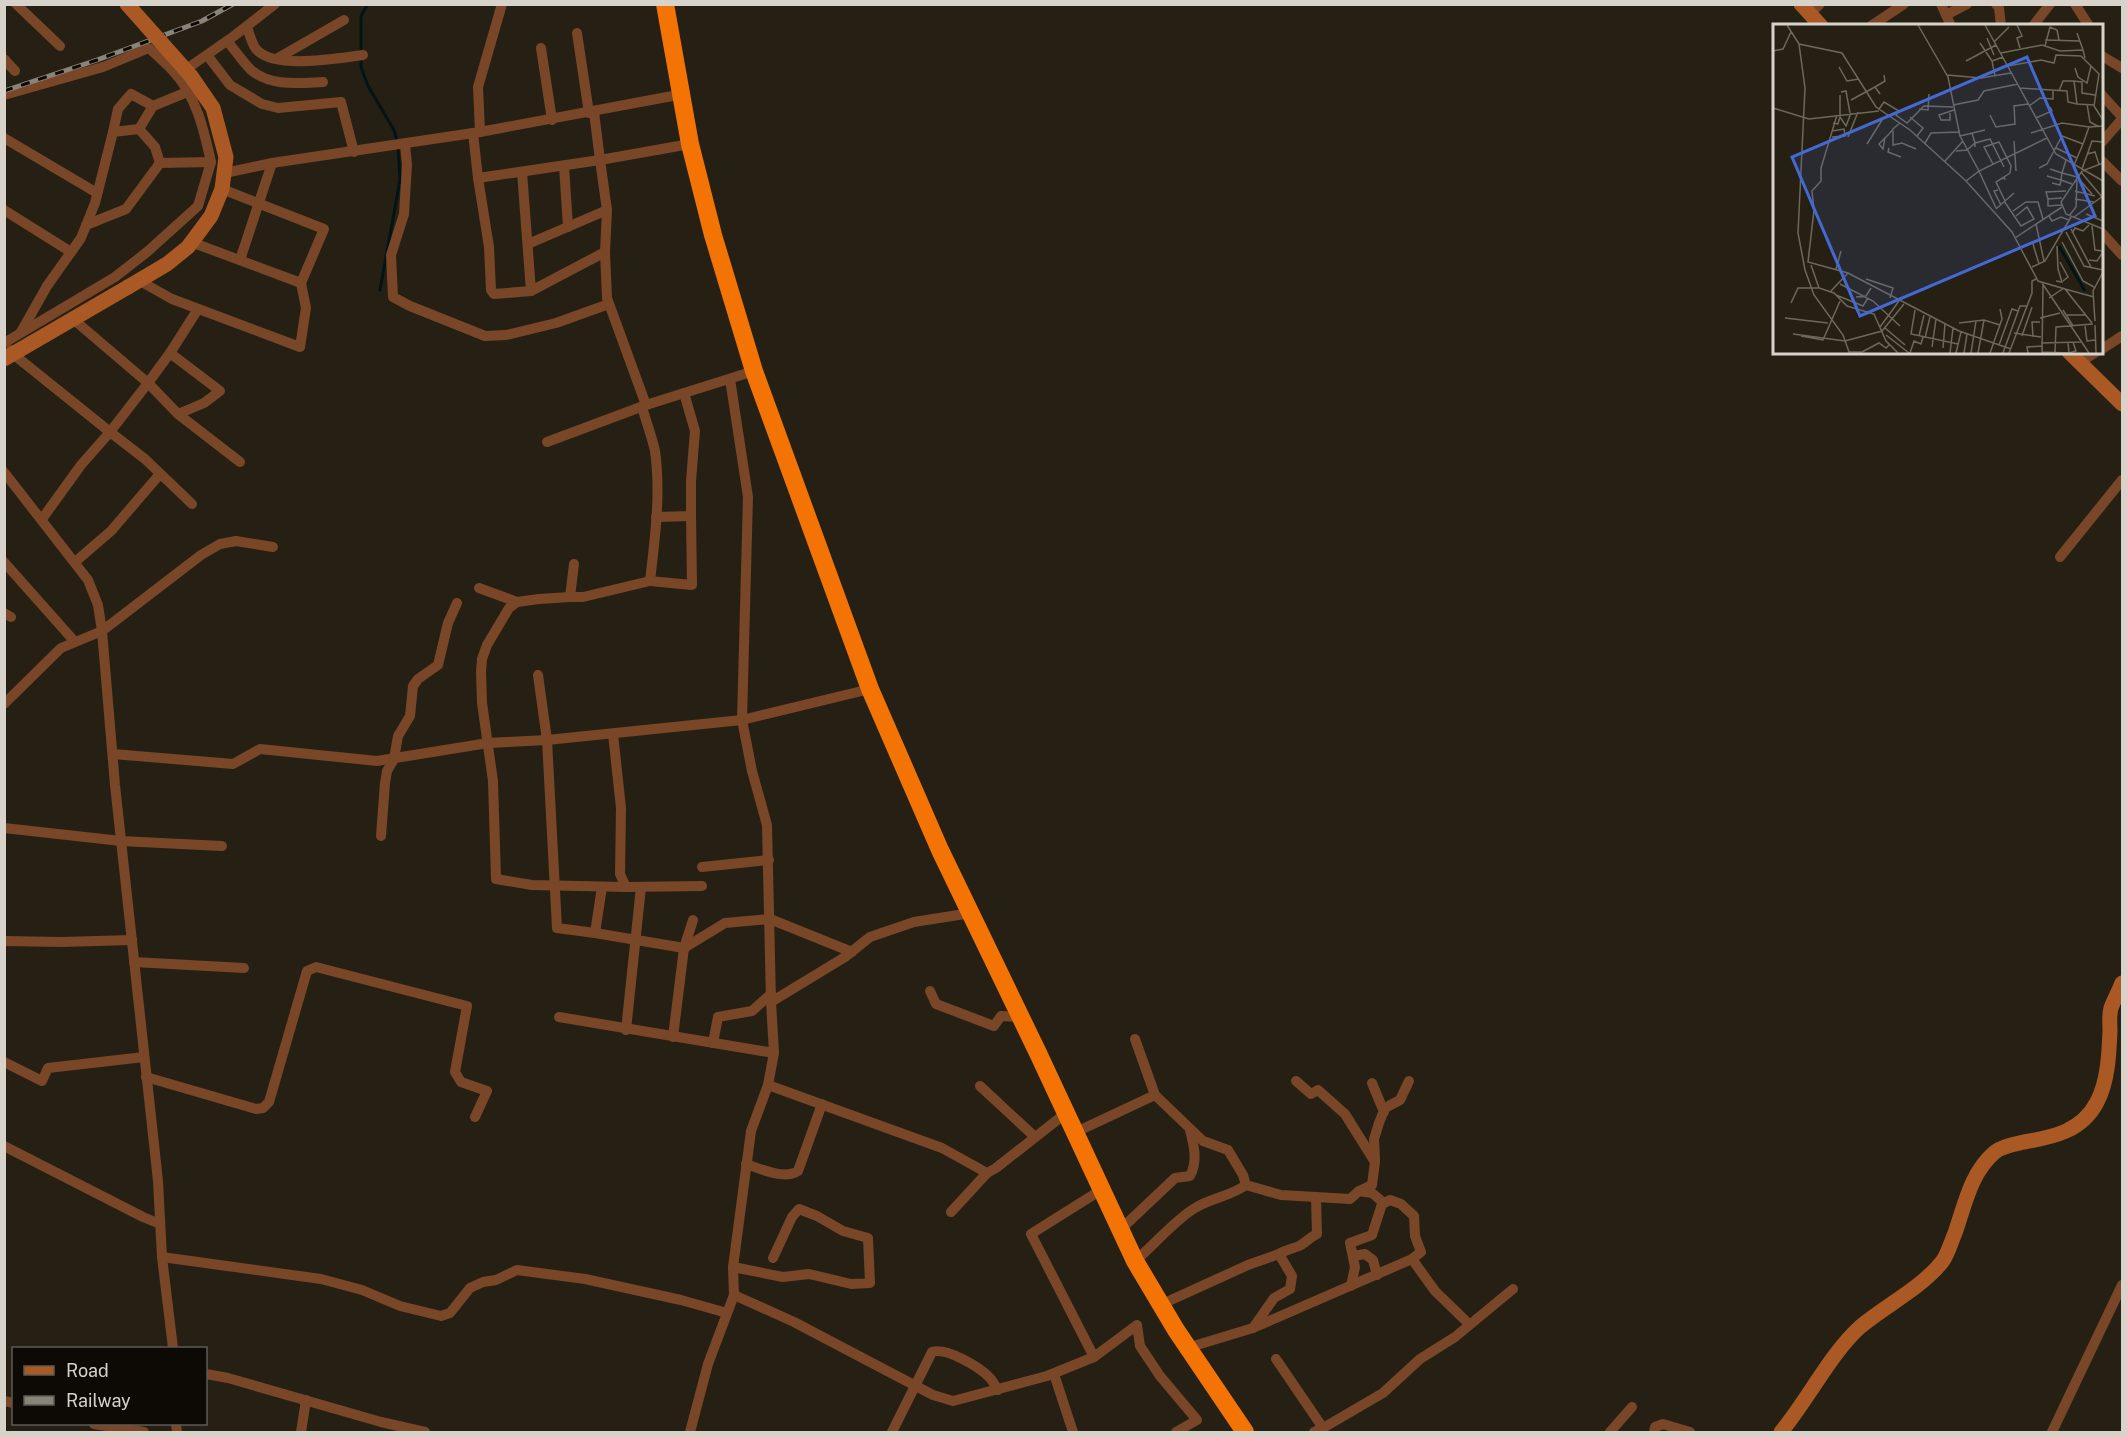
<svg xmlns="http://www.w3.org/2000/svg" width="2127" height="1437" font-family="'Public Sans',sans-serif">
  <style>
    .lines { fill: none; stroke-linecap: round; stroke-linejoin: round }
    .stream { stroke: #031416; stroke-width: 3 }
    .street { stroke: #794628; stroke-width: 10 }
    .secondary { stroke: #aa5924; stroke-width: 15 }
    .highway { stroke: #f37404; stroke-width: 18 }
    .rail-casing { stroke: #89847a; stroke-width: 5 }
    .rail { stroke: #0d0a06; stroke-width: 3; stroke-dasharray: 9; stroke-linecap: butt }
    .secondary-bridge { stroke: #aa5924; stroke-width: 15 }
    .inset-river { fill: none; stroke: #031416; stroke-width: 3 }
    .inset-road { fill: none; stroke: #6d685d; stroke-width: 1.5 }
    .view { fill: #4269d5; fill-opacity: 0.15; stroke: #4269d5; stroke-width: 3 }
    .inset-edge { fill: none; stroke: #d7d3cb; stroke-width: 3 }
  </style>
  <rect width="100%" height="100%" fill="#262014"/>
  <g class="lines">
    <g class="stream">
      <path d="M368 4 361 16V67L368 86 394 130 397 141"/>
      <path d="M380 290 400 180 398 147"/>
    </g>
    <g class="street">
      <path d="M16 4 60 46"/>
      <path d="M1941 4 1951 26"/>
      <path d="M1996 4 1999 8 2001 26"/>
      <path d="M2075 4 2089 26"/>
      <path d="M1810 14 1820 4"/>
      <path d="M1946 15 1967 4"/>
      <path d="M1871 26 1904 4"/>
      <path d="M2033 26 2050 4"/>
      <path d="M247 27C249 33 252 44 256 49 273 70 339 58 363 55"/>
      <path d="M577 33 589 113"/>
      <path d="M227 41C235 50 242 61 251 70 271 87 299 83 323 82"/>
      <path d="M541 48 552 120"/>
      <path d="M207 55 230 85 262 104 278 108 341 102 354 152"/>
      <path d="M2102 56 2122 68"/>
      <path d="M278 58 344 20"/>
      <path d="M4 59 15 71"/>
      <path d="M185 70 234 36 275 4"/>
      <path d="M4 95 103 67 149 48C157 56 166 63 173 71 196 95 204 130 211 162"/>
      <path d="M2102 95 2122 117"/>
      <path d="M594 112 600 160 690 144"/>
      <path d="M139 129 153 106 192 90"/>
      <path d="M113 132 118 109 131 94 153 106"/>
      <path d="M480 132 683 94"/>
      <path d="M473 133 478 178"/>
      <path d="M4 138 97 193"/>
      <path d="M2102 142 2122 119"/>
      <path d="M405 144 407 165 404 214 391 255 393 297 410 306 485 336 506 335 556 323 609 304"/>
      <path d="M2102 161 2122 181"/>
      <path d="M564 166 568 227"/>
      <path d="M522 172 531 291"/>
      <path d="M225 173 272 163 480 132 478 87 502 4"/>
      <path d="M4 210 71 252"/>
      <path d="M86 225 126 209 160 163 155 147 139 129"/>
      <path d="M2102 233 2122 255"/>
      <path d="M191 242 301 283 324 229 222 189"/>
      <path d="M528 244 607 210"/>
      <path d="M605 252 531 291 494 294 491 290 489 247 478 178 600 160 607 210 605 252 607 298 646 405"/>
      <path d="M240 260 272 163"/>
      <path d="M138 280 172 299 300 347 306 308 301 283"/>
      <path d="M21 332 47 286 81 238 95 203 113 132 139 129"/>
      <path d="M4 343 115 277 147 252 198 206 211 162 160 163"/>
      <path d="M2102 349 2122 336"/>
      <path d="M11 350 13 354 110 432 148 383 73 319"/>
      <path d="M170 353 198 309"/>
      <path d="M2079 363 2096 352"/>
      <path d="M178 414 204 403 220 391 170 353 148 383 178 414 240 462"/>
      <path d="M547 442 646 405 754 371"/>
      <path d="M4 472 88 580 98 605 102 631 115 785 158 1181 162 1257 173 1348"/>
      <path d="M656 517 691 516V481L695 431 684 393"/>
      <path d="M42 519 81 465 110 432 145 459 192 504"/>
      <path d="M2060 557 2122 480"/>
      <path d="M4 562 75 642"/>
      <path d="M75 562 111 531 160 474"/>
      <path d="M574 564 570 597H583L650 581C655 538 661 494 655 451 652 437 646 421 642 407"/>
      <path d="M650 581 692 585 691 516"/>
      <path d="M479 588 517 602"/>
      <path d="M570 597 539 599 517 602 509 608 487 645 482 659 481 672 482 703 493 781 496 879 532 885 626 887 620 874 621 808 613 734"/>
      <path d="M4 613 11 617"/>
      <path d="M538 675 547 740 557 928 595 933 684 948 673 1037"/>
      <path d="M4 704 61 648 102 631 201 555 220 544 236 541 273 547"/>
      <path d="M113 754 233 764 260 749 377 761 488 743 547 740 742 720 748 497 730 379"/>
      <path d="M4 828 121 841 222 846"/>
      <path d="M381 836 385 783 387 771 394 759 398 736 410 716 413 686 418 679 438 665 448 623 457 603"/>
      <path d="M702 867 769 860"/>
      <path d="M626 887 702 886"/>
      <path d="M693 920 684 948 725 923 770 919 852 952"/>
      <path d="M595 933 602 887"/>
      <path d="M4 941 61 942 132 940"/>
      <path d="M134 962 244 968"/>
      <path d="M930 991 936 1004 994 1026 1001 1016 1020 1017"/>
      <path d="M771 1002 845 957 870 937 914 922 971 913"/>
      <path d="M559 1017 774 1053"/>
      <path d="M626 1030 641 887"/>
      <path d="M713 1043 718 1017 752 1011 771 994"/>
      <path d="M4 1062 42 1081 48 1068 144 1057"/>
      <path d="M146 1077 256 1109 263 1108 269 1102 307 971 316 967 467 1006 455 1072 461 1082 487 1091 475 1117"/>
      <path d="M1296 1081 1311 1094 1318 1090 1345 1114 1375 1162 1372 1185 1359 1191"/>
      <path d="M1372 1083 1384 1112"/>
      <path d="M768 1085 942 1148 987 1173 996 1168 1066 1113"/>
      <path d="M980 1086 1035 1137"/>
      <path d="M1155 1095 1203 1141 1228 1150 1243 1175 1246 1185 1281 1195 1316 1197 1317 1234C1309 1238 1304 1244 1299 1246 1292 1249 1285 1250 1279 1254L1292 1276 1290 1289 1274 1298 1253 1328"/>
      <path d="M1074 1133 1155 1095 1135 1039"/>
      <path d="M4 1146 143 1217 160 1224"/>
      <path d="M1375 1159 1374 1139 1379 1123 1385 1108 1400 1100 1409 1081"/>
      <path d="M746 1164C761 1169 784 1180 798 1171L822 1104"/>
      <path d="M1316 1197 1350 1199 1359 1191 1372 1193 1384 1203"/>
      <path d="M951 1212 987 1173"/>
      <path d="M1121 1229 1175 1178 1190 1176C1198 1161 1194 1146 1190 1130"/>
      <path d="M1353 1256 1365 1254 1373 1260 1377 1275"/>
      <path d="M162 1257 321 1279 362 1290 400 1306 441 1316 450 1313 470 1288 483 1282 496 1280 517 1270 585 1279 681 1300 727 1313"/>
      <path d="M1412 1259 1435 1291 1468 1323"/>
      <path d="M1135 1261C1153 1246 1176 1219 1195 1208 1211 1198 1231 1196 1246 1185"/>
      <path d="M733 1267 783 1277 809 1274 851 1284 870 1283 868 1238 843 1231 817 1216 799 1209 792 1217 773 1258"/>
      <path d="M734 1295 794 1322 933 1395 953 1401 1047 1376 1094 1357 1137 1325 1140 1346 1160 1376 1197 1420 1176 1432"/>
      <path d="M1160 1305 1248 1265 1279 1254"/>
      <path d="M1187 1348 1253 1328 1412 1259 1421 1252 1415 1236 1414 1216 1401 1204 1390 1200 1382 1204 1372 1235 1350 1243 1355 1267 1351 1286"/>
      <path d="M1094 1357 1031 1234 1101 1190"/>
      <path d="M1276 1359 1323 1428 1314 1432"/>
      <path d="M206 1374 228 1378 381 1422 425 1432"/>
      <path d="M1054 1374 1073 1432"/>
      <path d="M4 1401 14 1403"/>
      <path d="M94 1424 144 1432"/>
      <path d="M176 1424 177 1432"/>
      <path d="M1323 1428 1383 1393 1420 1359 1455 1337 1513 1289"/>
      <path d="M301 1432 306 1400"/>
      <path d="M690 1432 708 1364 734 1295 733 1267 751 1131 768 1085 774 1053 771 1002 767 825 752 771 742 720 870 689"/>
      <path d="M892 1432 932 1352C946 1347 980 1367 990 1378 993 1381 995 1386 998 1390"/>
      <path d="M1610 1432 1632 1407"/>
      <path d="M1654 1432 1655 1427 1663 1424 1690 1432"/>
      <path d="M2052 1432 2122 1285"/>
    </g>
    <g class="secondary">
      <path d="M1801 4 1821 26"/>
      <path d="M2069 352 2122 404"/>
      <path d="M4 359 128 287"/>
      <path d="M1781 1432C1807 1401 1831 1353 1860 1327 1886 1305 1920 1289 1942 1262 1948 1254 1951 1242 1955 1233 1965 1204 1971 1172 1995 1152 2002 1146 2015 1144 2024 1142 2054 1137 2082 1131 2097 1102 2108 1081 2109 1054 2110 1031 2110 1024 2109 1015 2111 1008 2114 1000 2119 991 2122 983"/>
    </g>
    <path class="highway" d="M665 4 690 144 713 235 754 371 870 689 940 850 1038 1053 1135 1261 1176 1330 1245 1432"/>
    <defs>
      <path id="rail" d="M4 91 97 60 202 21 233 4"/>
    </defs>
    <use href="#rail" class="rail-casing"/>
    <use href="#rail" class="rail"/>
    <path class="secondary-bridge" d="M127 4 191 76 213 108 226 157 222 189 211 216 188 247 167 264 128 287"/>
  </g>
  <g transform="translate(1773 24)">
    <rect width="330" height="330" fill="#262014"/>
    <path class="inset-river" d="M286 222 312 267"/>
    <path class="inset-road" d="M14 1 26 20 69 29 103 83 137 106 193 157 239 208 265 257 292 265 319 299M145 1 175 53 187 112 206 147 193 157M212 1 283 130 330 157M244 1 249 12 244 14 247 24M304 9 310 26M214 14 221 31M272 16 307 17M221 18 236 3M207 19 219 37M26 20 32 64 25 209 32 246 41 271 70 311 76 328H89L106 319 113 324 116 321M272 22 277 3 284 6 286 16M0 27 10 25 18 8M228 29 269 21 287 27 310 26 312 34M193 37 223 21M235 42 268 36 281 39 283 31 308 32 326 50 321 82 330 96M66 43 74 57 86 55M302 44 305 53 314 59 318 42M174 51 208 54 238 49M222 52 219 37 230 33M247 64 294 67 295 78 304 80M286 67 290 57H301M68 68 73 67 77 89M107 70 102 63 112 57 111 51M78 76 102 63M314 80 317 98 326 103M180 81 205 76 211 67 245 60M321 81 304 80 301 57 309 58V69L322 71M256 82 267 74 280 75V66M0 84 36 95 106 87M106 85 111 78 126 87 123 91 134 99 151 82 180 83M146 85 155 86 156 70M177 89V96H168L166 91 181 86M64 91 48 144V157L39 167 41 186 35 238 75 249 186 307 238 325M217 91 223 103 242 100 241 82 255 80M67 93 73 102 78 89M137 93 150 104 144 112M263 94 279 87 277 83M60 99 65 100 67 93V71M59 107 71 105 72 112 59 113M120 107V121L129 119 143 125M199 109 202 119 217 115 231 143M258 109 289 99 316 103M187 112 212 106M75 113 85 88M112 113 110 125 106 120 116 110 121 104 127 99M241 117 243 147M152 119 158 109 186 108M94 120 109 96M310 120 316 103 330 102M116 124 115 128 128 133M283 124 304 134M183 127 194 126 202 119V123M314 130 322 128 326 140M172 137 190 117M330 139 309 147 288 178 293 190 330 205M220 140 211 123 226 118 238 142 237 149 231 153M266 144 274 140 289 112 310 120 301 141M277 145 289 149 293 136M309 145 319 117 330 118M308 148 329 173M274 152 288 156 287 161 279 159M299 160 288 156 289 149 304 153 319 170M225 166 221 167 228 181M302 167 322 172M275 175 273 168 293 167M302 175 321 178M231 177 248 202 261 195 254 183 243 192M232 177 223 158 231 153 232 156M289 181 275 182V175L289 174M223 184 206 147 274 114M223 185 241 169M240 187 253 178H265L270 195M313 190 330 197M276 192 279 197 288 193 296 196M296 192 303 183 304 156M301 193 330 172M319 202 322 226 330 227M298 205 318 243M293 208 311 242 330 246M299 209 302 204 310 207 316 201M242 214 263 200M289 218 310 257 321 263M260 220 266 240M316 236 324 237 330 228M271 237 263 200 289 183M287 238 295 253 290 257M38 241 46 264 61 269 74 282 101 290 113 317 125 329M259 243 272 237 298 193M63 245 68 227M93 255 120 264 117 274M283 257 289 258 285 245 284 222M269 259 316 329M67 260 100 277 127 302M292 265 321 273M58 267 75 249M63 271 90 282 95 274M83 273 93 272 98 264M276 274 291 264M18 279 25 264H46M142 286 138 310 185 320M290 286 300 302M294 291H313M12 294 55 299M267 294 287 289M322 297 320 267 330 248M186 299 211 296 227 301M322 301 323 329M312 302 314 317 322 316M107 303 126 277M112 304 132 321M241 309 268 313M20 310 72 317 109 307 131 280M113 311 136 329M28 312 50 316 67 277M146 312 151 291M249 312 259 283M260 313 259 298H267M152 314 157 293M295 318 296 329 303 327 300 318M268 319 308 318M226 321 239 285 245 287M159 323 163 295M170 324 172 300M269 328 296 329M137 329 141 317 148 320 150 313M177 329 180 304M183 329 188 308M191 329 194 310M198 329 203 297M205 329 211 296M217 329 229 295 227 285M230 329 247 282H254M236 329 259 269V257L263 255M255 329 254 323 269 322M269 329 270 261M282 329 283 303 320 300"/>
    <path class="view" d="M254 33 322 192 87 292 19 133Z"/>
    <rect width="330" height="330" class="inset-edge"/>
  </g>
  <rect width="2127" height="1437" fill="none" stroke="#d7d3cb" stroke-width="12"/>
  <rect x="12" y="1347" width="195" height="78" fill="#0d0a06" stroke="#5e5a55" stroke-width="1.5"/>
  <rect x="24" y="1366" width="30" height="9" fill="#aa5924" stroke="#5e5a55" stroke-width="1.5"/>
  <text x="66" y="1377" font-size="18" fill="#d7d3cb">Road</text>
  <rect x="24" y="1396" width="30" height="9" fill="#89847a" stroke="#5e5a55" stroke-width="1.5"/>
  <text x="66" y="1407" font-size="18" fill="#d7d3cb">Railway</text>
</svg>
